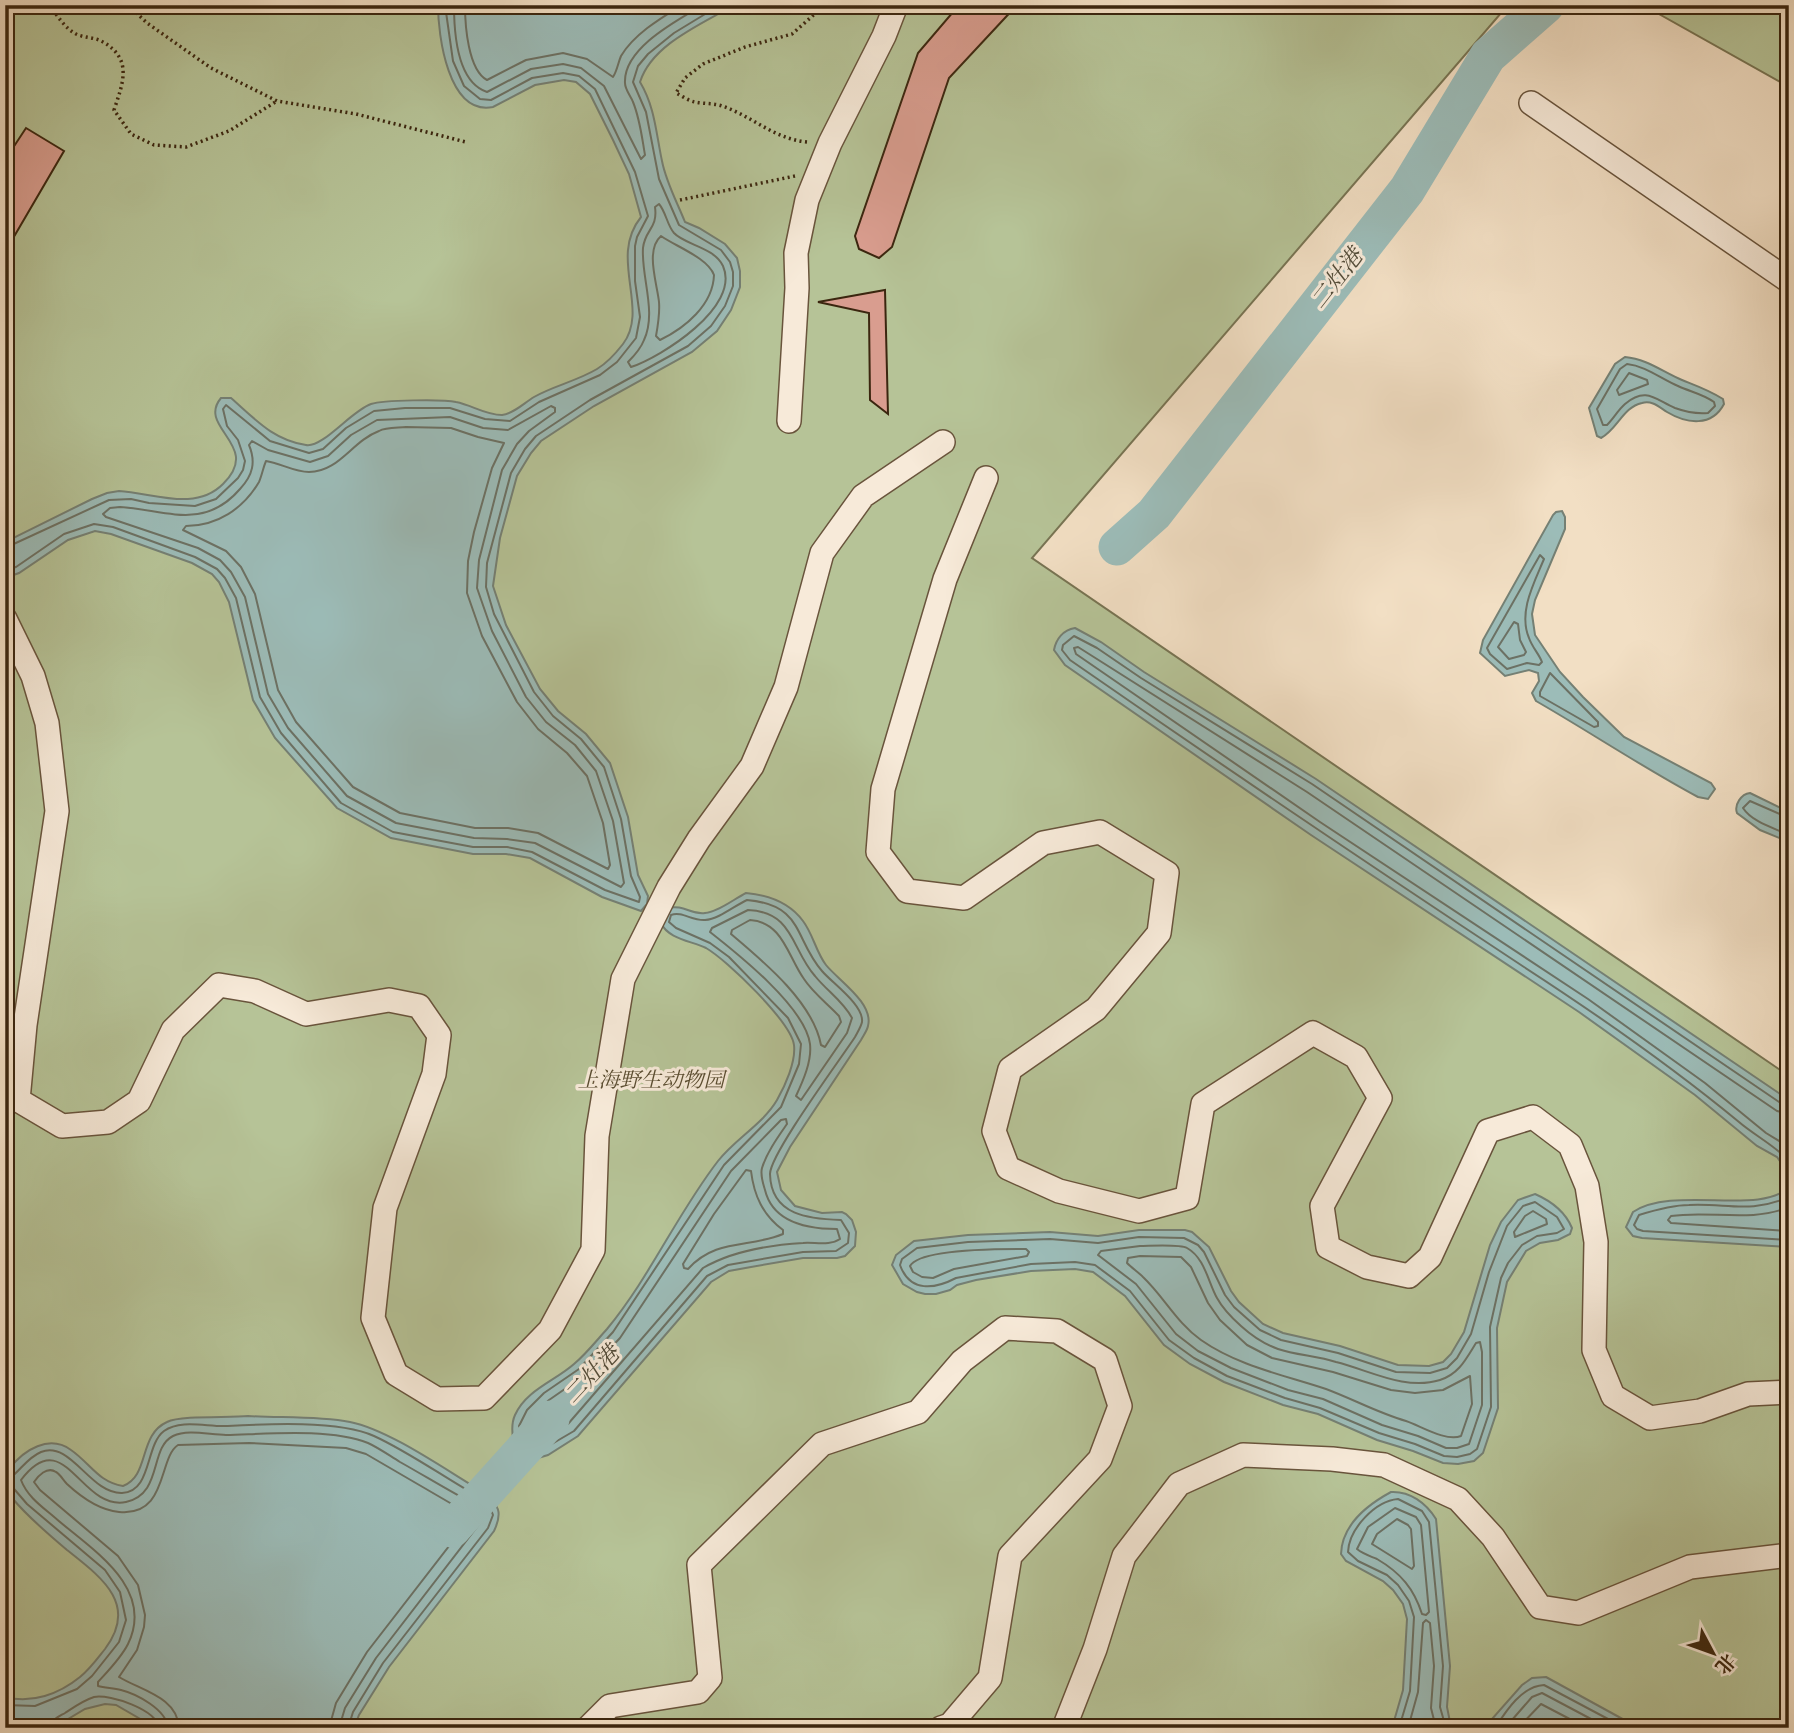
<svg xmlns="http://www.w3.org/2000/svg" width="1794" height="1733" font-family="'Libre Bodoni','Noto Serif SC',serif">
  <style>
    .green { fill: #b6c397; stroke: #787453; stroke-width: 2 }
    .water { fill: #9cbcb8; stroke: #758074; stroke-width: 2 }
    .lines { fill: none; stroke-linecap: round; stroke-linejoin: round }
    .shore { stroke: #6c7164; stroke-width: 2 }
    .river { stroke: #9cbcb8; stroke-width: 37 }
    .building { fill: #d99d8f; stroke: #3b260f; stroke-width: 2 }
    .minor-casing { stroke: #69543c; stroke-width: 26 }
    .path { stroke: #3b260f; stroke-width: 3.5; stroke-dasharray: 2 3.5; stroke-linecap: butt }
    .minor { stroke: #f7ead9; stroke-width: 23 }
    .labels { text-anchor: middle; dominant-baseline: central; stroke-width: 6; stroke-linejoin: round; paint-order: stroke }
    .park-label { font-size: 21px; font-style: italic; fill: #5a4d31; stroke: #f7ead9 }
    .water-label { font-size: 23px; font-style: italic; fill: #534c39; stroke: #f7ead9 }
  </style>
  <rect width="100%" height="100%" fill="#f2dfc4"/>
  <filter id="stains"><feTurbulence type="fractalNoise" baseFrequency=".00286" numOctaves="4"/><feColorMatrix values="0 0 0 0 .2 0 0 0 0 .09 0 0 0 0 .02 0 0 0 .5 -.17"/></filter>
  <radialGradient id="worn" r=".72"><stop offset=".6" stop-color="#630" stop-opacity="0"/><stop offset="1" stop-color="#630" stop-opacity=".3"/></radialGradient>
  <g class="green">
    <path d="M5 5H1508L1032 558 1789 1076V1728H5Z"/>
    <path d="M1643 5H1789V87Z"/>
  </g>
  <g class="water">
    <path d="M438 5H734C702 24 652 44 640 82 655 107 656 133 662 161 666 182 677 202 685 222L699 228 725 244 737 258 740 271V287L731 310 717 331 692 352 594 406 541 441 531 453 517 476 500 538 493 586 506 625 540 689 558 711 586 734 610 763 628 817 638 875 648 896 647 904 641 911 602 897 530 858 506 854H473L391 838 337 808 275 738 253 700 229 602 219 582 212 574 192 563 111 534 95 531 68 540 19 573 5 578V542L92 499 107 493 119 491C154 493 195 512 223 484 263 445 196 428 221 398H231C255 419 273 440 306 445 323 448 351 411 371 404 383 400 443 399 456 402 472 405 485 415 502 415 513 414 524 403 534 397 553 386 577 381 597 369 607 363 616 353 623 344 650 308 608 258 641 217L629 174 613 140 590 94 576 82 564 80 535 85 493 107C448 116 438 35 438 5Z"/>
    <path d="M1625 357C1647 359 1663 372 1682 380 1697 386 1709 390 1723 399L1724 404C1712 427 1687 424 1667 412 1659 407 1652 400 1642 403 1623 407 1617 430 1601 438L1597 436 1589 408 1615 364Z"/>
    <path d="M1562 511 1565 517V529L1535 600 1532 614 1535 635 1560 672 1583 697 1624 737 1711 783 1715 789 1708 799 1698 797C1642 767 1590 732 1536 701L1532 693 1539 681 1538 673 1529 670 1505 676 1480 653 1483 640 1553 515 1556 512Z"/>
    <path d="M1075 628 1101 642 1144 672 1316 779 1789 1100V1174L1777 1157 1757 1146 1695 1095 1579 1012 1311 835 1065 665 1054 650C1056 639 1063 630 1075 628Z"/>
    <path d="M1750 793 1789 812V842L1760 830 1737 813C1734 805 1741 794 1750 793Z"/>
    <path d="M746 893C768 895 789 902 803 921 813 934 816 952 826 965 838 980 874 1003 868 1026 867 1031 863 1036 861 1040L790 1147 777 1172 781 1190 795 1206 822 1213 842 1212 846 1214 852 1220 856 1232 855 1246 845 1256 837 1258H803L751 1267 729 1271 711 1282 578 1436 548 1455 528 1461H521C514 1450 509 1428 515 1415 526 1390 555 1381 574 1364 586 1354 597 1340 607 1329 650 1277 677 1214 718 1161 735 1139 763 1124 777 1100 785 1086 796 1062 794 1045 791 1022 727 960 706 948 692 941 668 939 661 923L667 908C685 904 690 915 705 913 718 912 734 899 746 893Z"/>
    <path d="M1789 1187V1247L1642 1238 1633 1236 1626 1227 1633 1212C1674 1185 1761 1216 1789 1187Z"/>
    <path d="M1535 1194C1551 1201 1565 1211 1572 1228L1570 1234 1558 1240 1540 1243 1526 1251 1507 1282 1497 1328 1498 1408 1483 1453 1474 1461 1458 1464 1443 1463 1413 1451 1377 1440 1318 1414 1283 1405 1224 1382 1190 1364 1164 1345 1125 1296 1093 1272 1075 1269 1031 1271 976 1280 957 1285 950 1290 936 1294H925L917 1292 903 1284 892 1265 896 1255 914 1241 968 1235 1050 1232 1098 1236 1139 1230H1185L1192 1232 1209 1247 1231 1291 1239 1302 1263 1324 1283 1333 1340 1346 1398 1365 1429 1366 1443 1362 1451 1354 1464 1332 1490 1245 1501 1222 1518 1200Z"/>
    <path d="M248 1416C282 1418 318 1416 350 1422 390 1430 447 1471 483 1492 499 1505 503 1512 494 1531L389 1667 359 1715 354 1728H156L116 1705 105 1704 85 1709 53 1728H5V1697C32 1704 59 1694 80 1677 90 1669 97 1659 105 1649 139 1604 101 1577 67 1550 48 1534 28 1517 13 1499 7 1489 3 1478 10 1468 24 1450 49 1434 71 1450 90 1463 98 1482 123 1486 150 1476 138 1435 167 1422 181 1415 229 1418 248 1416Z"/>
    <path d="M1391 1492C1410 1491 1426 1503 1436 1519L1450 1666 1447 1707 1450 1722 1455 1728H1392L1403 1690 1407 1619 1403 1604 1393 1590 1383 1581 1346 1561 1341 1554C1342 1524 1367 1505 1391 1492Z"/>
    <path d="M1546 1677 1639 1728H1484L1522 1685 1532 1678Z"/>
  </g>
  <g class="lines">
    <g class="shore">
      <path d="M454 5C454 32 457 82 487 92L531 69 563 64 581 68 604 86 641 159 645 155C642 138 640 119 633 102 631 96 625 90 625 83 623 48 678 20 703 5"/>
      <path d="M465 5C465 25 468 70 487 80L526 60 563 53 587 59 613 77C617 71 618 63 621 56 634 34 661 18 682 5"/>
      <path d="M659 204C666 212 667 225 674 233 685 245 714 247 723 266 741 307 661 357 631 367L628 362C634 356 641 348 644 340 657 312 641 277 643 248 645 229 658 229 655 207Z"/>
      <path d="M661 236C675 246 708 258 714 275 713 305 685 328 660 340L656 336C658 325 660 314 659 302 657 283 645 250 661 236Z"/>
      <path d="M1627 364C1646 366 1661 379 1678 386 1691 392 1703 394 1714 402L1715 406 1708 413C1697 414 1686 412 1675 408 1656 400 1646 386 1625 404 1618 410 1614 418 1607 425H1603L1597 409 1620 369Z"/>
      <path d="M1629 373 1647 380 1648 384 1619 395 1617 390Z"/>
      <path d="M551 406 555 408V412L529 431 517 444 502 470 479 560 477 588 492 631 526 697 546 722 575 745 596 771 613 821 624 883 621 887 535 843 507 839 474 838 396 823 347 796 288 728 268 694 245 597 231 572 220 560 198 548 106 517 103 514 110 508 120 507C166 510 204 531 240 489 253 475 256 462 249 445L252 441 268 450 310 462 328 456 351 435 377 420 450 417 483 428 508 430Z"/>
      <path d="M406 427 451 428 478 437 504 443 492 468 474 532 468 561 467 593 482 636 517 702 538 729 567 753 587 776 603 823 610 865 608 869 538 833 508 828H475L400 813 353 787 296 722 278 690 255 594 241 567 226 551 183 530 186 526C217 526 243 509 259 482 262 475 263 468 266 461 280 463 294 472 309 472 339 472 352 441 379 431 386 427 398 428 406 427Z"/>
      <path d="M5 548 109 500 131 499 149 503 195 506 216 499 238 478 243 470 245 461 238 440 227 426 223 409 226 405 270 441 309 453 323 449 346 428 374 411 405 408H450L485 419 510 421 539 402 600 375 617 362 636 338 640 317 635 281V246L637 237 648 216 635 172 595 89 579 76 563 73 532 78 491 100 480 99 464 86 453 61 445 5"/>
      <path d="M1540 555 1544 559C1534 583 1518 612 1529 638 1532 647 1539 654 1542 662L1539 665 1527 663 1507 669 1490 654 1487 648Z"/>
      <path d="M5 570 16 567 64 534 94 524 113 527 195 557 217 569 225 578 236 598 260 697 281 733 341 803 393 832 473 847H507L532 852 605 890 639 902 640 897 631 876 621 819 604 767 581 739 553 716 534 692 494 614 486 587 487 563 511 473 525 449 536 436 590 400 688 346 711 326 725 306 733 286V272L730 262 721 250 679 225 659 179 646 112 633 82 638 66 648 54 674 33 720 5"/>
      <path d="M1514 622 1518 624 1520 640 1526 652 1524 655 1509 659 1498 647Z"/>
      <path d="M1550 673 1598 722V726L1594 727 1540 696V692Z"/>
      <path d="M1789 818 1750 801 1743 808C1752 822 1774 828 1789 835"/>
      <path d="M747 900C804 905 794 939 822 971 832 983 864 1005 862 1022 861 1027 857 1033 855 1037 840 1060 770 1154 770 1174 771 1216 810 1219 841 1220L849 1233 848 1243 836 1251 803 1252 728 1265 707 1276 574 1431 545 1448 526 1454 519 1426 527 1410 544 1393 579 1369 613 1332 724 1165 781 1107 799 1064 801 1044 788 1018 729 957 710 943 676 928 669 922 671 915C682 911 692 921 705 920 719 919 734 906 747 900Z"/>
      <path d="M748 910C794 912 791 949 815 976 827 991 843 1001 852 1018L847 1033 801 1100 796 1096C803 1081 812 1061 810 1044 805 1007 738 954 710 932L712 928Z"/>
      <path d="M750 920C783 922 788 957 804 979 813 993 828 1004 839 1016L841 1022 825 1047 821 1045C813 1002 763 961 731 934L732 930Z"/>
      <path d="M1789 1105 1782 1104 1312 784 1141 678 1097 648 1074 636 1063 645 1062 650 1070 660C1220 764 1371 866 1524 967 1598 1015 1671 1066 1739 1122 1754 1135 1777 1147 1789 1161"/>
      <path d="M1789 1114 1777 1111 1307 792 1078 647 1074 648 1076 654 1320 822 1588 999 1705 1083 1766 1133 1789 1147"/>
      <path d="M786 1119 787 1124C778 1137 767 1152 762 1168 760 1175 763 1183 765 1190 773 1223 808 1229 837 1229L840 1239C830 1246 815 1242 803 1243 769 1245 732 1251 703 1268L568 1424 541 1441 532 1442 528 1427 534 1415 549 1400 585 1375 620 1338 731 1171 781 1120Z"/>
      <path d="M746 1170 751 1171C754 1196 763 1215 783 1230V1234C750 1248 716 1238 688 1269L684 1268 683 1264 714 1214Z"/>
      <path d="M1789 1197C1750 1214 1727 1203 1689 1205 1672 1205 1655 1210 1639 1215L1634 1225 1637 1229 1643 1231 1789 1240"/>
      <path d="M1535 1202 1557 1217 1564 1229 1557 1233 1537 1236 1522 1245 1508 1263 1501 1278 1490 1327 1491 1407 1477 1449 1470 1454 1457 1457 1444 1456 1415 1444 1379 1433 1320 1408 1285 1398 1227 1376 1194 1358 1169 1340 1130 1291 1095 1265 1075 1262 1031 1264 956 1278C935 1289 910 1293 900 1265L902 1259 917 1248 968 1242 1050 1239 1098 1243 1139 1237 1184 1238 1198 1245 1204 1252 1225 1295 1234 1307 1260 1330 1281 1340 1338 1353 1396 1372 1430 1373 1447 1368 1457 1358 1471 1334 1489 1272 1507 1226 1523 1206Z"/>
      <path d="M1789 1207C1750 1223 1710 1210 1671 1216L1668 1220 1671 1223 1789 1231"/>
      <path d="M1533 1211 1546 1219 1547 1224 1515 1237 1514 1232 1525 1216Z"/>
      <path d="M1140 1246C1150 1246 1180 1244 1187 1248 1205 1258 1208 1282 1217 1298 1223 1309 1232 1318 1241 1326 1252 1336 1264 1344 1278 1349 1296 1355 1317 1356 1336 1362 1369 1370 1405 1391 1440 1380 1459 1374 1466 1359 1476 1343L1480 1342 1482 1352V1405L1469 1444 1457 1448H1446L1418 1436 1382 1425 1323 1399 1288 1390 1231 1368 1198 1351 1176 1334 1136 1284 1098 1255 1101 1251Z"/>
      <path d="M1026 1249 1029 1252 1027 1256 954 1269 933 1278 922 1277 913 1272 910 1266C920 1248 1003 1249 1026 1249Z"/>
      <path d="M1140 1256 1181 1257 1191 1267 1208 1303 1220 1320 1247 1345 1272 1358 1333 1372 1391 1390 1415 1393 1443 1390 1470 1376 1472 1404 1461 1436C1446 1442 1421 1426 1406 1421 1378 1413 1353 1399 1326 1389 1284 1375 1238 1366 1201 1340 1177 1323 1164 1297 1143 1277 1138 1272 1132 1268 1127 1263L1128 1258Z"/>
      <path d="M1395 1508 1416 1517 1421 1525 1429 1612 1426 1615 1422 1614C1414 1589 1401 1573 1377 1559 1370 1556 1363 1554 1357 1549L1368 1527Z"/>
      <path d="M1397 1519 1408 1525 1411 1529 1414 1566 1412 1569 1372 1544 1377 1534Z"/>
      <path d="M5 1705 35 1706 77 1689 92 1676 119 1642 126 1620 120 1592 105 1570 27 1504 9 1483V1479C21 1470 27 1458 41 1452 71 1440 90 1494 122 1493 152 1492 145 1445 164 1431 181 1419 207 1427 227 1426 265 1424 339 1420 374 1436 409 1452 445 1478 479 1497L490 1507 493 1515 488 1528 383 1663 353 1712 348 1728"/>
      <path d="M51 1728C52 1719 58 1717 65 1713 74 1707 84 1700 94 1697 111 1694 157 1710 159 1728"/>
      <path d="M168 1728C167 1710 137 1694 121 1690 113 1688 105 1688 98 1686V1682C108 1671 121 1658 128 1644 156 1586 89 1548 53 1516 41 1506 27 1496 21 1480 65 1422 80 1511 126 1502 163 1494 149 1448 173 1436 188 1429 210 1435 226 1435 267 1434 330 1428 368 1443 379 1448 390 1456 400 1462 425 1476 449 1491 474 1504L484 1514 480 1523 376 1658 345 1708 339 1728"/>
      <path d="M179 1728C178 1697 140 1690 119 1677L137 1650 144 1627 145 1615 138 1585 118 1556 40 1490 34 1482C38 1476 47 1466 56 1472 60 1474 63 1480 67 1484 81 1497 99 1510 119 1512 168 1517 158 1458 178 1445L249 1443 346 1448 366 1454 469 1514 470 1519 367 1652 336 1703 329 1728"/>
      <path d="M1399 1728 1410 1691 1414 1617 1409 1601 1398 1585 1387 1575 1358 1561 1348 1552C1349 1529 1375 1501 1398 1499L1422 1511 1429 1522 1443 1666 1440 1707 1446 1728"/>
      <path d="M1408 1728 1418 1692 1423 1623 1426 1620 1430 1623 1434 1666 1431 1708 1436 1728"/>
      <path d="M1495 1728C1506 1711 1522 1686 1544 1685L1625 1728"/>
      <path d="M1505 1728 1532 1697 1542 1693 1608 1728"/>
      <path d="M1518 1728 1541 1704 1587 1728"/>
    </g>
    <g class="river">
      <path d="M1117 547 1154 514 1407 190 1488 56 1546 5"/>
      <path d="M452 1529 551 1419"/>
    </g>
  </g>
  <g class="building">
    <path d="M959 5H1017L949 78 892 247 879 258 859 249 855 236 918 53Z"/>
    <path d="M26 128 64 151 5 252V160Z"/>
    <path d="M885 290 888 414 870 400 869 313 818 302Z"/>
  </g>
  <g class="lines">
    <defs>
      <g id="minor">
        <path d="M1531 103 1789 281"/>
        <path d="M789 421 797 288 796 253 807 200 830 143 884 36 896 5"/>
        <path d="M986 478 945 579 883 789 878 852 907 891 964 898 1043 843 1100 832 1167 873 1159 933 1096 1009 1010 1069 994 1131 1008 1168 1059 1191 1139 1211 1187 1198 1203 1104 1313 1033 1356 1057 1380 1098 1322 1206 1328 1247 1367 1267 1409 1276 1430 1257 1488 1131 1533 1117 1570 1145 1587 1186 1596 1242 1594 1350 1613 1396 1650 1418 1700 1411 1748 1394 1789 1392"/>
        <path d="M5 619 33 676 47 723 57 811 25 1025 18 1100 62 1126 108 1122 139 1101 173 1030 219 985 255 991 306 1014 389 1000 419 1006 439 1035 434 1074 385 1208 373 1318 396 1374 437 1399 484 1398 550 1330 593 1250 597 1136 623 979 669 887 699 839 752 766 786 687 822 553 863 496 943 442"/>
        <path d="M588 1728 610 1706 698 1692 710 1678 699 1565 822 1444 918 1412 962 1361 1005 1328 1057 1331 1105 1360 1120 1406 1100 1459 1010 1556 990 1678 950 1725 941 1728"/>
        <path d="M1064 1728 1095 1649 1124 1556 1179 1484 1243 1455 1332 1459 1384 1465 1458 1499 1493 1537 1540 1607 1578 1613 1690 1567 1789 1555"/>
      </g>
    </defs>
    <use href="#minor" class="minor-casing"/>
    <g class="path">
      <path d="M50 5C57 16 65 28 76 34 84 38 95 37 103 42 133 59 123 83 114 110L131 134 154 145 186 147 229 131 277 101"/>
      <path d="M128 5 147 23 211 68 277 101 356 114 466 142"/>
      <path d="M807 142C774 139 752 116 722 106 714 103 704 104 695 102 689 101 682 96 676 93L685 78 703 64 745 47 792 34 825 5"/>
      <path d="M680 200 795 176"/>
    </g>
    <use href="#minor" class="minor"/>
  </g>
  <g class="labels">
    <g class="park-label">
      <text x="651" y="1081">上海野生动物园</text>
    </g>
    <g class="water-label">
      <text transform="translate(1337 279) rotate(-52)">二灶港</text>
      <text transform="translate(592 1375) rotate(-47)">二灶港</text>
    </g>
  </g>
  <rect width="1794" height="1733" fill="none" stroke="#f2dfc4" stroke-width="28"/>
  <rect x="7" y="7" width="1780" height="1719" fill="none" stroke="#3b260f" stroke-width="3.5"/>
  <rect x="14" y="14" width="1766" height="1705" fill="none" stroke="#3b260f" stroke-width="2"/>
  <g transform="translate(1713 1653) rotate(131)" stroke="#f7ead9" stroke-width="5" paint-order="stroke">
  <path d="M0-5L12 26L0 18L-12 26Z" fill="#3b260f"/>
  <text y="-10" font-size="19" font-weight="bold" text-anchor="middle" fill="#3b260f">北</text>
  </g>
  <rect width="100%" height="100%" filter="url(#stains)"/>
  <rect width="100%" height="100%" fill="url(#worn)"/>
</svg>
